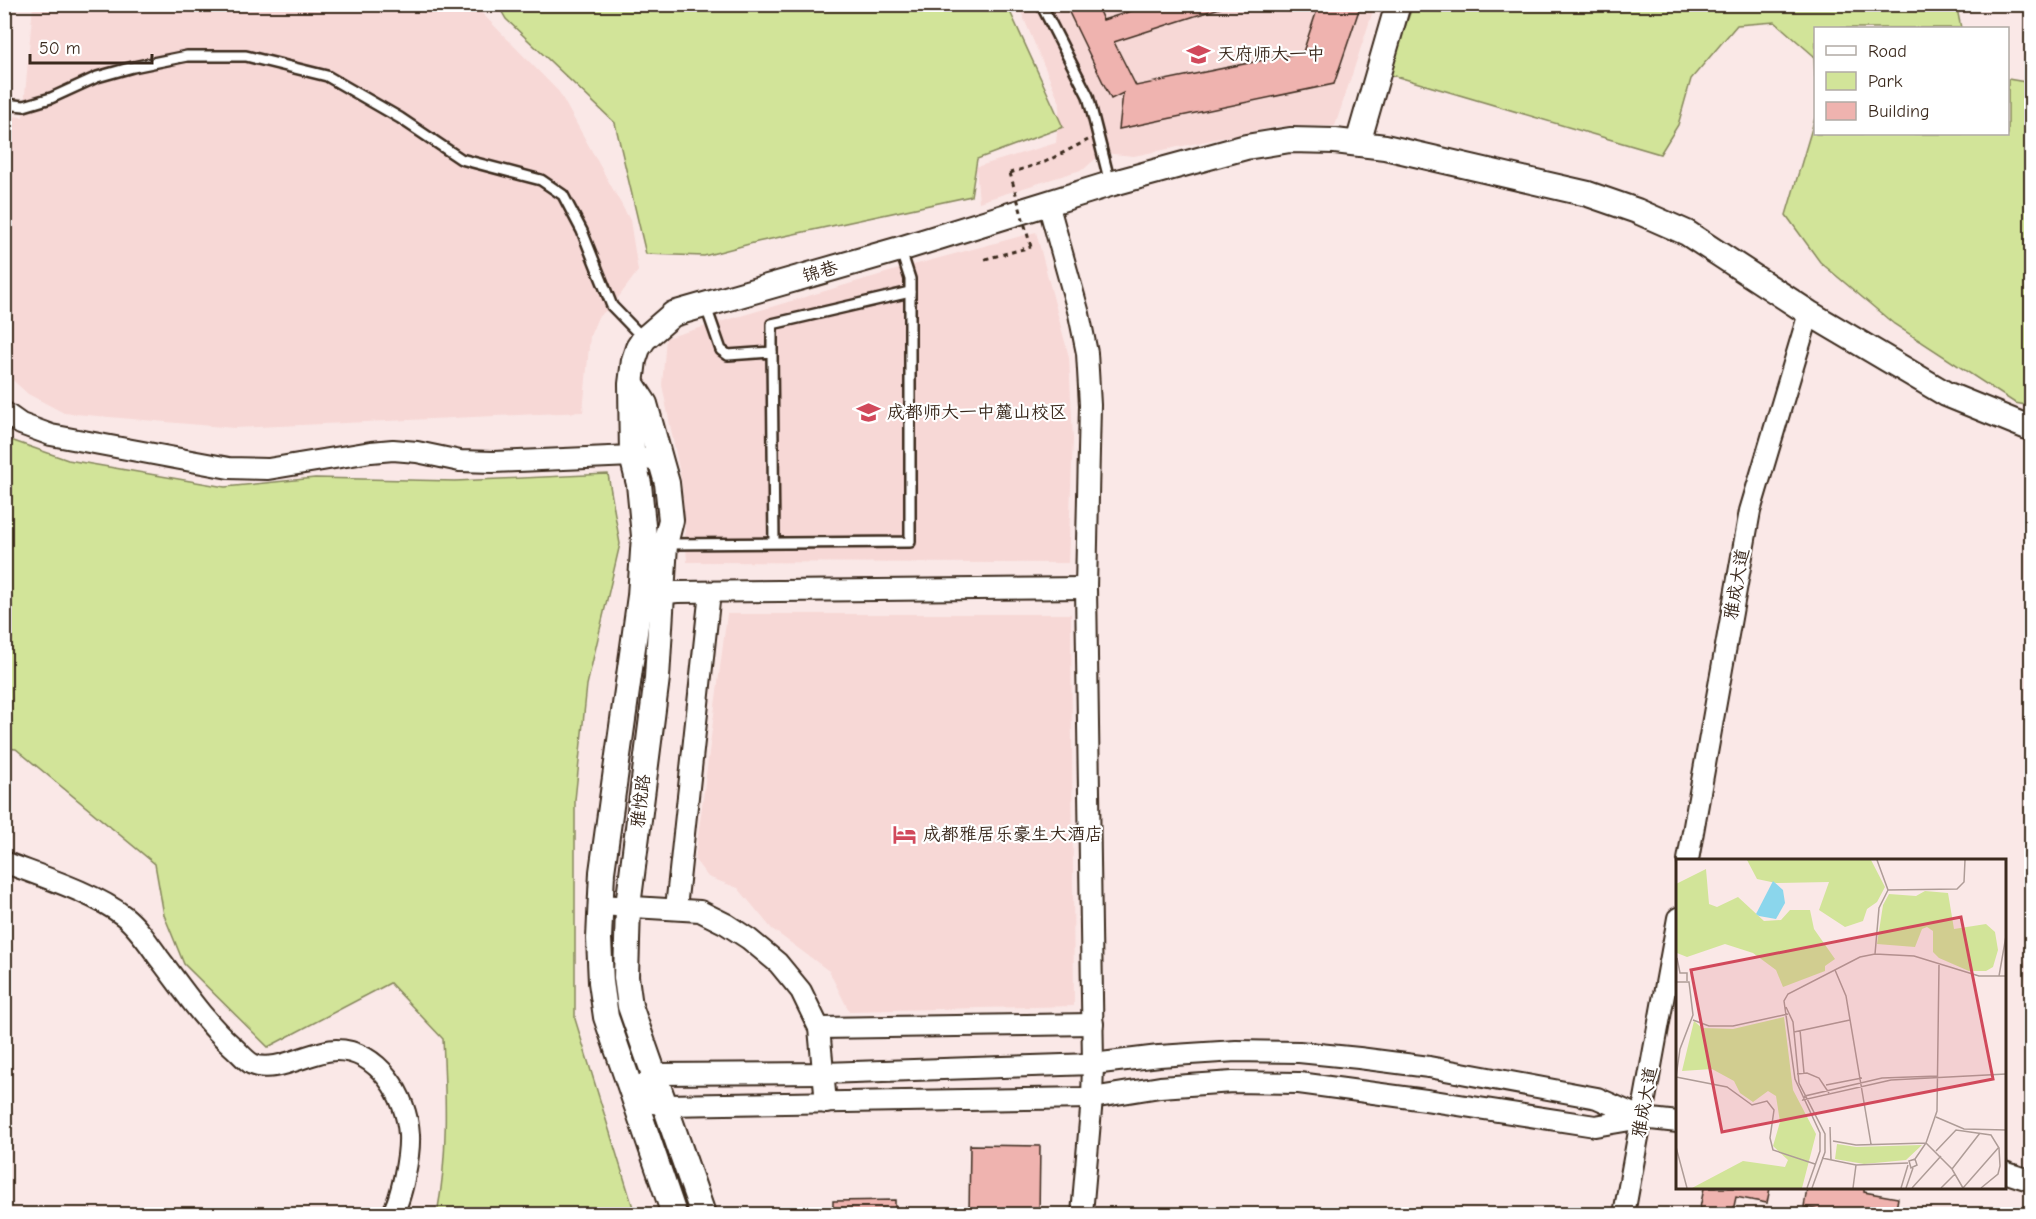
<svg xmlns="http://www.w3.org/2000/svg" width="2036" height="1219" font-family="'Comic Neue','LXGW WenKai TC',sans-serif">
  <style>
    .built { fill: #f7d8d6 }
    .green { fill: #d2e499; stroke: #86875c; stroke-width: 1.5 }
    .building { fill: #efb3af; stroke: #3b2a1e; stroke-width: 1.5 }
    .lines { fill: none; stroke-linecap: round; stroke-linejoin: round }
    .service-casing { stroke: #3b2a1e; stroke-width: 14 }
    .minor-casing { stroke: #3b2a1e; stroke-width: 24 }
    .tertiary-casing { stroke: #3b2a1e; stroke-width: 28 }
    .path { stroke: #3b2a1e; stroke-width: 3; stroke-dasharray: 4.5 4.5; stroke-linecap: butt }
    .service { stroke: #fff; stroke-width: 9 }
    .minor { stroke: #fff; stroke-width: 20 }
    .tertiary { stroke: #fff; stroke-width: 24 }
    .path-bridge { stroke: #3b2a1e; stroke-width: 3; stroke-dasharray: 4.5 4.5; stroke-linecap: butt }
    .labels { text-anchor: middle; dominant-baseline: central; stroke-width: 4.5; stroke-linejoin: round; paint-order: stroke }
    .poi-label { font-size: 18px; fill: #3b2a1e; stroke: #fff; text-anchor: start }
    .street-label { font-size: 18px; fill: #3b2a1e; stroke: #fff }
    .inset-road { fill: none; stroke: #ae9c97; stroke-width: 1.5 }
    .view { fill: #d1495b; fill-opacity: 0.15; stroke: #d1495b; stroke-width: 3 }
    .inset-edge { fill: none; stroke: #3b2a1e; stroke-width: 3 }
  </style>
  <rect width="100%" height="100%" fill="#fae8e7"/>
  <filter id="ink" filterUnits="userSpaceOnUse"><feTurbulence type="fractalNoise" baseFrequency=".0167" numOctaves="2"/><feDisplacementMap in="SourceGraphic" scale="12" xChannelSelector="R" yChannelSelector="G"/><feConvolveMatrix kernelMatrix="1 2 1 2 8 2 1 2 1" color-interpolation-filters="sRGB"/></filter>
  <g filter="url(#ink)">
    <g class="built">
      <path d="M33 5H474L559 92 630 220 638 271 612 306 598 317 590 336 583 412 234 428 64 413 28 394 5 373V179L10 116 23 117Z"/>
      <path d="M1018 5H1375L1335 126H1280L1134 156 1102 153 1084 169 979 202 976 167 1056 143 1060 103Z"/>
      <path d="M1036 232 1069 357 1073 439 1068 563 687 562 682 484 662 385 666 338 906 267Z"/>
      <path d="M727 614H1071L1074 1006 849 1011 829 971 772 929 738 888 708 877 695 860Z"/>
    </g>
    <g class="green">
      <path d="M1956 4 1961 28H1816L1815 77 1814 56 1775 22 1737 25 1691 79 1678 125 1660 154 1388 74 1413 5Z"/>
      <path d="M498 5H1007L1063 127 977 159 971 196 757 242 704 256 646 254 615 123 506 19Z"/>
      <path d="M2008 79 2031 83V406L2015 403 1894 324 1820 262 1786 215 1815 118 1816 134H2008Z"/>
      <path d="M5 438 68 460 225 487 315 478 455 481 608 474 620 544 587 685 575 800V1019L635 1214H437C448 1157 446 1097 443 1039L390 983 268 1047 184 964 164 915 155 864 16 749 5 748Z"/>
    </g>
    <g class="building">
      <path d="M1065 4H1096L1103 20 1153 4H1222L1223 7 1114 42 1136 86 1303 52 1319 4H1361L1334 84 1119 129 1123 93 1111 99Z"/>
      <path d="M970 1145 1040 1146 1039 1215H969Z"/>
      <path d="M1704 1188H1770L1767 1203 1736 1197 1732 1215 1700 1208Z"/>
      <path d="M1807 1188H1864V1192L1898 1198 1895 1215H1835V1213L1804 1207Z"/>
      <path d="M895 1200V1215H833V1201Z"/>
    </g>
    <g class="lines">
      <defs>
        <g id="service">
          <path d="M1041 4 1088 96 1110 183"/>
          <path d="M4 104 24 106 51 98 97 77 133 67 187 56H246L327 76 400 118 461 159 541 180 563 195 582 231 612 306 644 339"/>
          <path d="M706 307 721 350 728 355 772 352 774 542"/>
          <path d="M772 352V324L910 292"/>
          <path d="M668 544 910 542V279L901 251"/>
        </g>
        <g id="minor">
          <path d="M1048 203 1079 314 1087 353 1090 405 1086 588 1093 1064 1092 1098 1082 1214"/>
          <path d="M4 412 21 424 51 435 229 468 268 469 371 452 393 450 417 452 460 461 493 462 632 456 661 462"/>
          <path d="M648 595 677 592 1086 588"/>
          <path d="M1688 860 1750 511 1809 313"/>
          <path d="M4 862C40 876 95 893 124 916 138 927 149 944 159 958 182 988 203 1020 232 1046 238 1051 245 1060 252 1064 276 1075 311 1050 336 1050 378 1050 407 1096 409 1135 410 1154 402 1198 392 1214"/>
          <path d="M600 905 700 911 726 924 749 939 778 963 801 991 819 1028 826 1103"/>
          <path d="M676 908 710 592"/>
          <path d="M819 1028 1093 1024"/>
          <path d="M1642 1118 1597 1098 1429 1067 1359 1058 1299 1052 1236 1051 1159 1056 1093 1064 824 1073 653 1074 634 1100 665 1105 1092 1098 1160 1087 1233 1082 1299 1083 1426 1100 1595 1126 1642 1118 1678 1122"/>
          <path d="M2004 1172 2032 1181"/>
          <path d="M1624 1214 1678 918"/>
        </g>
        <g id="tertiary">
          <path d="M1358 143 1398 4"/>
          <path d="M634 387 645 404 661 462 667 483 671 520 665 544 657 678 628 906 626 977 630 1006 703 1214"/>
          <path d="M674 1214 606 1017 601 982 599 939 602 872 640 596 644 536 639 484 632 456 631 384 634 360 638 348 644 339 673 314 900 249 1110 184 1246 147 1290 140 1335 141 1385 147 1588 194 1637 211 1687 233 1809 313 1946 394 2032 429"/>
        </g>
      </defs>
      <use href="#service" class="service-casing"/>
      <use href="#minor" class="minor-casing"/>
      <use href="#tertiary" class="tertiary-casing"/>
      <g class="path">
        <path d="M1010 173 1045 162 1088 140"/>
        <path d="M985 259 1031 247"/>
      </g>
      <use href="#service" class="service"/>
      <use href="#minor" class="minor"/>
      <use href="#tertiary" class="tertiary"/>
      <path class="path-bridge" d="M1010 173 1031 247"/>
    </g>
  </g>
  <defs>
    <symbol id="school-bare" viewBox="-9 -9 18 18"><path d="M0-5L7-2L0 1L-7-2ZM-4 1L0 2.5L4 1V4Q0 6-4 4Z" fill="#d1495b" stroke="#fff" stroke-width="2.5" paint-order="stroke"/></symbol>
    <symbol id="hotel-bare" viewBox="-9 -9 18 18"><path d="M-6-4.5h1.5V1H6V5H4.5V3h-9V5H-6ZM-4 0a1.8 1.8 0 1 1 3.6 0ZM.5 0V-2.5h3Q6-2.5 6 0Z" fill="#d1495b" stroke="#fff" stroke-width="2.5" paint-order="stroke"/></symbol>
  </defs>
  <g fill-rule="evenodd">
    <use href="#school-bare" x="1182" y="38" width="33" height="33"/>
    <use href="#school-bare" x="852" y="396" width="33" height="33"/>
    <use href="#hotel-bare" x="888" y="818" width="33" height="33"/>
  </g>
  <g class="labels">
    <g class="poi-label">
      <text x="1217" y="54">天府师大一中</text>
      <text x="887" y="412">成都师大一中麓山校区</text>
      <text x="923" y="834">成都雅居乐豪生大酒店</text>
    </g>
    <g class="street-label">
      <text transform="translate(820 272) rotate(-16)">锦巷</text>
      <text transform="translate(1737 584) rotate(-80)">雅成大道</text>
      <text transform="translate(641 801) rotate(-83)">雅悦路</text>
      <text transform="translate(1645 1102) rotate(-80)">雅成大道</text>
    </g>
  </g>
  <g transform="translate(1676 859)">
    <rect width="330" height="330" fill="#fae8e7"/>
    <path d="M71 1H195L209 28 201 43 191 50 187 62 169 68 143 51 153 23 100 24 81 20ZM30 10 33 45 41 48 62 38 88 62 105 61 114 51H134L138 70 159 100 149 107V112L107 128 100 111 77 94 49 85 11 98 1 94 0 25ZM249 32 272 34 278 70 310 65 319 73 322 91 317 108 310 112H293L263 99 257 93V72L251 68 246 70 239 88 201 85 207 46 213 35 240 37ZM108 158 117 231 140 275 126 329H16L67 302 109 308 112 301 97 287 104 263 100 237 92 232 77 243 64 234 58 222 36 210 6 212 18 162 26 169 57 170ZM161 285 180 288 246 286 230 301 188 305 159 300Z" fill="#d2e499"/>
    <path d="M97 22 107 31 109 44 100 60 83 57 80 55Z" fill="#8bd6ec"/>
    <path class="inset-road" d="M212 31 281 30 288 23 289 1M199 95 203 49 212 31 201 1M1 99 4 114H11V122M159 111 170 137 195 285M323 117 330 77M0 123H13L17 156 4 190 0 218M110 148 117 163 123 224 149 275V293L136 329M17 161 33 167H57L112 155M124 171 128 214M118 173 174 161M121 215 131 214 143 219 153 234M262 217 206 219 129 237 127 241 215 221 330 215M0 218 51 228 76 246 91 242 98 251 94 279 97 291 139 305M150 226 186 219M260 258 288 270 330 271M154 268 155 301M157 282 180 286 250 284 276 310 287 329M0 288 11 329M260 292 280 271 315 276 323 289 324 307 322 315 305 329M146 299 180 306 232 304M239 300 241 306 235 309 233 302 239 300 250 284 261 252 263 106M276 310 304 274M131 329 144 292V274L119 220 108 142 112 135 184 98 199 95 238 97 303 117H330M177 329 180 306M225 329 232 306M230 329 237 309M236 329 265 297M265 329 279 315M287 329 323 288"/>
    <path class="view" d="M285 58 317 220 46 273 15 111Z"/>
    <rect width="330" height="330" class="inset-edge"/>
  </g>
  <rect width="2036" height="1219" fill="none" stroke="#fff" stroke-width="24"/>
  <rect x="12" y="12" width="2012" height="1195" fill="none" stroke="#3b2a1e" stroke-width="2" filter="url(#ink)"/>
  <rect x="1814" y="27" width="195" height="108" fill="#ffffff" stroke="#b1aaa5" stroke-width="1.5"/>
  <rect x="1826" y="46" width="30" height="9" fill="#ffffff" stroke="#b1aaa5" stroke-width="1.5"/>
  <text x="1868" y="57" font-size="18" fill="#3b2a1e">Road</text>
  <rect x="1826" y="72" width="30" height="18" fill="#d2e499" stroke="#b1aaa5" stroke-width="1.5"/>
  <text x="1868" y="87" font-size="18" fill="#3b2a1e">Park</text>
  <rect x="1826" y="102" width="30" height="18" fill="#efb3af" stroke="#b1aaa5" stroke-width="1.5"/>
  <text x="1868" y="117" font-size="18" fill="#3b2a1e">Building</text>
  <path d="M30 54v9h122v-9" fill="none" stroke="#3b2a1e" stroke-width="3"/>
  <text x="39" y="54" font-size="18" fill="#3b2a1e" stroke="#ffffff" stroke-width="4.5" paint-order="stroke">50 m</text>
</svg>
